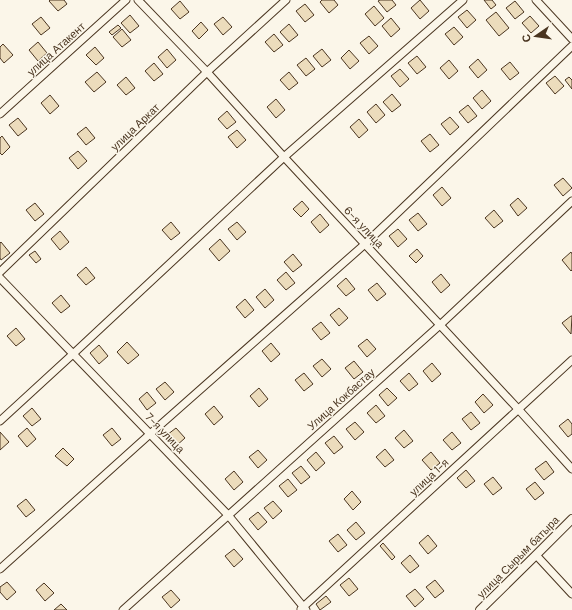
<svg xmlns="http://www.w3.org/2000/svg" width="572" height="610" font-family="'DM Sans',sans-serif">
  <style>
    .building { fill: #ecdcbc; stroke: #4a3520 }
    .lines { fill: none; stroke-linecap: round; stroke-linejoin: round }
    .minor-casing { stroke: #4a3520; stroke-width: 9 }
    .tertiary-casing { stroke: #4a3520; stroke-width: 10 }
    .minor { stroke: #fbf6e9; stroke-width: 7 }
    .tertiary { stroke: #fbf6e9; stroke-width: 8 }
    .labels { text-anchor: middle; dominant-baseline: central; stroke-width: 3; stroke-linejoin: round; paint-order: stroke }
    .street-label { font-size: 11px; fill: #4a3520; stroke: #fbf6e9 }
  </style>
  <rect width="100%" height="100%" fill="#fbf6e9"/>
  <g class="building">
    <path d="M50 0H64L67 4 58 11 49 1Z"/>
    <path d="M322 0H334L338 5 329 13 320 2Z"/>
    <path d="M380 0H392L396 5 387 12 378 1Z"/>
    <path d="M420 0 429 11 420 19 411 8Z"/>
    <path d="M484 0H492L496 5 491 9Z"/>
    <path d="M180 1 189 12 180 19 171 9Z"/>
    <path d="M515 1 524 12 515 19 506 8Z"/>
    <path d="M305 4 314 15 305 22 296 11Z"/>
    <path d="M374 6 384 18 375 26 365 14Z"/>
    <path d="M467 10 476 20 467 28 458 17Z"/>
    <path d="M496 12 509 28 499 36 486 20Z"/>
    <path d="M130 15 139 26 130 33 121 23Z"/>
    <path d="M530 16 539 26 531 33 522 23Z"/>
    <path d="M41 17 50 28 41 35 32 24Z"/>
    <path d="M223 17 232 27 223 35 214 24Z"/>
    <path d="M391 18 400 29 391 37 382 26Z"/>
    <path d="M201 22 208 30 199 39 192 31Z"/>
    <path d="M289 24 298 35 289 42 280 32Z"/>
    <path d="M118 25 121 28 112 35 109 32Z"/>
    <path d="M454 27 463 37 454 45 445 34Z"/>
    <path d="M122 29 131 40 122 47 113 37Z"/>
    <path d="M274 34 283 45 274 52 265 42Z"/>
    <path d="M369 36 378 46 369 54 360 43Z"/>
    <path d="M38 42 47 53 38 61 29 50Z"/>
    <path d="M3 44 13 55 4 63 0 58V47Z"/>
    <path d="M95 47 104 58 96 65 86 55Z"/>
    <path d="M167 49 176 60 167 68 158 57Z"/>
    <path d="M322 49 331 60 322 67 313 56Z"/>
    <path d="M349 50 359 61 350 69 341 58Z"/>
    <path d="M417 56 426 67 417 74 408 63Z"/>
    <path d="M306 58 315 69 306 76 297 65Z"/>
    <path d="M478 59 487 70 478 78 469 67Z"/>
    <path d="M449 60 458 71 449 79 440 68Z"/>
    <path d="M510 62 519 73 510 80 501 69Z"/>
    <path d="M154 63 163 74 154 81 145 71Z"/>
    <path d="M400 69 409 79 400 87 391 76Z"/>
    <path d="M97 72 106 82 94 92 85 82Z"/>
    <path d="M289 72 298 83 289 90 280 80Z"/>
    <path d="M555 76 564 86 555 94 546 83Z"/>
    <path d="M126 77 135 88 126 95 117 85Z"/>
    <path d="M569 77 572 80V89L565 80Z"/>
    <path d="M482 90 491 101 482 109 473 98Z"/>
    <path d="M392 94 401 105 392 112 383 102Z"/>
    <path d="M50 95 59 106 50 114 41 103Z"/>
    <path d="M276 99 285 110 276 118 267 107Z"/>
    <path d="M376 104 385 115 376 123 367 112Z"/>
    <path d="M468 105 477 116 468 123 459 112Z"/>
    <path d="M227 111 236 122 227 129 218 119Z"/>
    <path d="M450 117 459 127 450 135 441 124Z"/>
    <path d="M18 118 27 129 18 136 9 125Z"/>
    <path d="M359 119 368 130 359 138 350 127Z"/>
    <path d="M86 127 95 138 86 145 77 134Z"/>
    <path d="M237 130 246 140 237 148 228 137Z"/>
    <path d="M430 134 439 145 430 152 421 141Z"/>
    <path d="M2 136 10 147 2 155 0 153V138Z"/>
    <path d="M78 151 87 161 78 169 69 158Z"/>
    <path d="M563 178 572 188 563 196 554 185Z"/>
    <path d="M442 187 451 198 442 206 433 195Z"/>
    <path d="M518 198 527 208 518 216 510 205Z"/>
    <path d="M302 201 309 209 301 217 293 209Z"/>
    <path d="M35 203 44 214 35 221 26 210Z"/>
    <path d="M494 210 503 221 494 228 485 218Z"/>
    <path d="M418 213 427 224 418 231 409 220Z"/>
    <path d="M320 214 329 225 320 233 311 222Z"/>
    <path d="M171 222 180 233 171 240 162 230Z"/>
    <path d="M237 222 246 232 237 240 228 229Z"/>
    <path d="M398 229 407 239 398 247 389 236Z"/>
    <path d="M60 231 69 242 60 250 51 239Z"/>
    <path d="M220 239 230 251 219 261 209 249Z"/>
    <path d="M1 242 10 253 1 260 0 258V243Z"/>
    <path d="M417 249 423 256 416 263 409 256Z"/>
    <path d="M35 251 41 259 36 263 29 255Z"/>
    <path d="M571 252 572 254V270L571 271 562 260Z"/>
    <path d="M293 254 302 265 293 272 284 262Z"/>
    <path d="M86 267 95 278 86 285 77 275Z"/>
    <path d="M286 272 295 283 286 290 277 280Z"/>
    <path d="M441 274 450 285 441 293 432 282Z"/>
    <path d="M346 278 355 289 346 296 337 286Z"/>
    <path d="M377 283 386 294 377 301 368 290Z"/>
    <path d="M265 289 274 300 265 308 256 297Z"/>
    <path d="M61 295 70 306 61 313 52 303Z"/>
    <path d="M245 299 254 310 245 318 236 307Z"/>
    <path d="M339 308 348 318 339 326 330 315Z"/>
    <path d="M571 316H572L571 334 562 323Z"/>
    <path d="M321 322 330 333 321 340 312 329Z"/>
    <path d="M16 328 25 339 16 346 7 336Z"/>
    <path d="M367 339 376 349 367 357 358 346Z"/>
    <path d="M127 342 139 355 128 364 117 352Z"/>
    <path d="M271 343 280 354 271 362 262 351Z"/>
    <path d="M99 345 108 356 99 364 90 353Z"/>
    <path d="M322 359 331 369 322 377 313 366Z"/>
    <path d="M354 361 363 372 354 379 345 368Z"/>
    <path d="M432 363 441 374 432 382 423 371Z"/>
    <path d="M304 373 313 384 304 391 295 380Z"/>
    <path d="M409 373 418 384 409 391 400 381Z"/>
    <path d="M165 382 174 392 165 400 156 389Z"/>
    <path d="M259 388 268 399 259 407 250 396Z"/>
    <path d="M387 388 397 398 388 406 379 395Z"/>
    <path d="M147 392 156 403 147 410 139 399Z"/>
    <path d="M483 394 493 405 484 413 475 402Z"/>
    <path d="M376 405 385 416 376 423 367 413Z"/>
    <path d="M214 406 223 417 214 425 205 414Z"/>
    <path d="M32 408 41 419 32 426 23 416Z"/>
    <path d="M471 412 480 423 471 430 462 419Z"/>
    <path d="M568 419 572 424V434L568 437 559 426Z"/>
    <path d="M355 422 364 432 355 440 346 429Z"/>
    <path d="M27 428 36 439 27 447 18 436Z"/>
    <path d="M112 428 121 439 112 446 103 435Z"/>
    <path d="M176 428 185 438 176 446 167 435Z"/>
    <path d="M404 430 413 441 404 448 395 438Z"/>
    <path d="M0 432 9 442 0 450Z"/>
    <path d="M452 432 461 443 452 450 443 440Z"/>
    <path d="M334 436 343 447 334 454 325 443Z"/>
    <path d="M63 448 74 459 67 466 55 456Z"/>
    <path d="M385 449 394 460 385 467 376 457Z"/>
    <path d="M258 450 267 460 258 468 249 457Z"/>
    <path d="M316 452 325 463 316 471 307 460Z"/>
    <path d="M431 452 440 463 431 470 422 460Z"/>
    <path d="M546 461 554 472 544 480 535 469Z"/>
    <path d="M301 466 310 477 301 484 292 473Z"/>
    <path d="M466 470 475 481 466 488 457 478Z"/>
    <path d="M234 471 243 482 234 490 225 479Z"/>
    <path d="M493 477 502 488 493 495 484 484Z"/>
    <path d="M288 479 297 490 288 497 279 486Z"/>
    <path d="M535 482 544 493 535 500 526 489Z"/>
    <path d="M352 491 361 502 353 510 344 499Z"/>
    <path d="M26 499 35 510 26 517 17 506Z"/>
    <path d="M273 501 282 511 273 519 264 508Z"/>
    <path d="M258 512 267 522 258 530 249 519Z"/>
    <path d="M356 522 365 533 356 540 347 530Z"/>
    <path d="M338 534 347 545 338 552 329 541Z"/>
    <path d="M428 535 437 546 428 554 419 543Z"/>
    <path d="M383 543 395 557 392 560 380 546Z"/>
    <path d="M234 549 243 559 234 567 225 556Z"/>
    <path d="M410 555 419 566 410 573 401 563Z"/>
    <path d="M349 578 358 589 349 596 340 585Z"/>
    <path d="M435 580 444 591 435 598 426 587Z"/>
    <path d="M7 582 16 592 7 600 0 592V587Z"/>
    <path d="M44 583 54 593 45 601 36 590Z"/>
    <path d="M415 589 424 599 415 607 406 596Z"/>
    <path d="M171 590 180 600 171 608 162 597Z"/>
    <path d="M326 596 331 602 320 610 316 604Z"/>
    <path d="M61 604 67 610H54Z"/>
  </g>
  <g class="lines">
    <defs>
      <g id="minor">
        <path d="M138 0 207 72 284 157 519 410 572 469"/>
        <path d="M536 0 572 39"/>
        <path d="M0 114 126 0"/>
        <path d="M0 272 207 72 286 0"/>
        <path d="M0 278 228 515 306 610"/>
        <path d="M0 421 73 354 284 157 463 0"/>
        <path d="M536 555 572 594"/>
        <path d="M0 569 150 434 365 244 572 46"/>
        <path d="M301 609 572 360"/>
        <path d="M123 610 440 325 572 201"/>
      </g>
      <path id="tertiary" d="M480 610 536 555 572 519"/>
    </defs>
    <use href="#minor" class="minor-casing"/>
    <use href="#tertiary" class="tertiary-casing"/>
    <use href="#minor" class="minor"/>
    <use href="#tertiary" class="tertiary"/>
  </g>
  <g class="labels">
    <g class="street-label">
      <text transform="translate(56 49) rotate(-42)">улица Атакент</text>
      <text transform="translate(135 127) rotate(-44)">улица Аркат</text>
      <text transform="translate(364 227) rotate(47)">6-я улица</text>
      <text transform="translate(341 399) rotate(-42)">Улица Кокбастау</text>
      <text transform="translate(165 433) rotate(46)">7-я улица</text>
      <text transform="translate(429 477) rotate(-43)">улица 1-я</text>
      <text transform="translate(518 557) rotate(-45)">улица Сырым батыра</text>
    </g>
  </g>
  <g transform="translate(536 36) rotate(257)" stroke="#fbf6e9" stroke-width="3" paint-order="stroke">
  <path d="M0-3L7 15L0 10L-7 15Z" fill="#4a3520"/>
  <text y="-6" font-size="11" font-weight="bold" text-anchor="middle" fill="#4a3520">С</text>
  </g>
</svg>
